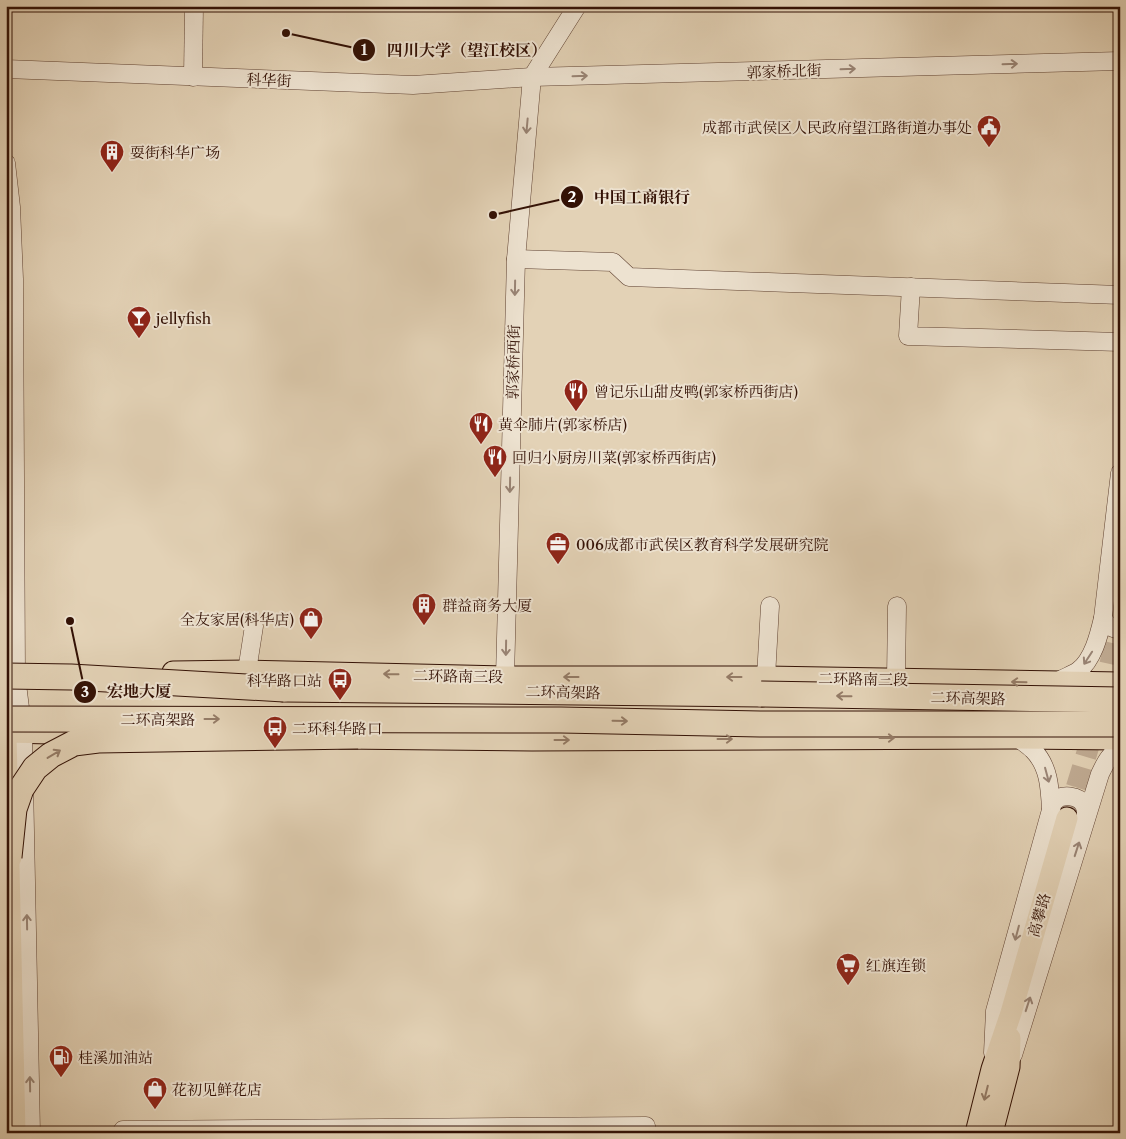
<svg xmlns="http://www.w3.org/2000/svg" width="1126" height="1139" font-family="'Libre Caslon Text','Noto Serif SC',serif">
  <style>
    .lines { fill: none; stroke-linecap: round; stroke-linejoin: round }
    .major-tunnel { stroke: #c0ab93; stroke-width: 21; stroke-dasharray: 21 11; stroke-linecap: butt }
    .minor-casing { stroke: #5f4131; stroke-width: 19 }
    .major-casing { stroke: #331105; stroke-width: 23 }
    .highway-casing { stroke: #331105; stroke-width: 27 }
    .minor { stroke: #ede2d0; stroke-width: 18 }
    .major { stroke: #e3d2b6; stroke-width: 21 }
    .highway { stroke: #e3d2b6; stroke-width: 25 }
    .highway-bridge-casing { stroke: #331105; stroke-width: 27; stroke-linecap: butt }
    .highway-bridge { stroke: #e3d2b6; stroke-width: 25 }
    .oneway { stroke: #998475 }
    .oneway2 { stroke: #947b66 }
    .labels { text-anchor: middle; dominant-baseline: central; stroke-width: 4; stroke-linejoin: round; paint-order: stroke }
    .street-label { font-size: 15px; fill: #331105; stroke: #ede2d0 }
    .poi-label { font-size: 15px; fill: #331105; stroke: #ede2d0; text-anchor: start }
    .leader { fill: none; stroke: #331105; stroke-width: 2 }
    .callout-dot { fill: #331105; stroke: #ede2d0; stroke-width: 2 }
    .mark-label { font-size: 15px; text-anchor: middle; font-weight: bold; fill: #fff }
    .callout-label { font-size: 16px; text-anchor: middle; font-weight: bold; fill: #331105; stroke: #ede2d0; stroke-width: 4; stroke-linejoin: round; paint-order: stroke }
  </style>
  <rect width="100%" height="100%" fill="#e3d2b6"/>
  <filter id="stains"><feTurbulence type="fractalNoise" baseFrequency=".004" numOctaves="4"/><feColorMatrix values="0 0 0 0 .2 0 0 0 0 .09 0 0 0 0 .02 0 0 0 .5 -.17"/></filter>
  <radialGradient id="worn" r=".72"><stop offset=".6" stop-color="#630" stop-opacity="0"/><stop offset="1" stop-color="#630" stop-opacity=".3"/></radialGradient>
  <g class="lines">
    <path class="major-tunnel" d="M1067 818 1099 713 1120 619"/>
    <defs>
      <g id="minor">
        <path d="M6 69 413 85 532 77 1120 61"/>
        <path d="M193 77 194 6"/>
        <path d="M6 163 11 207 14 279 16 676 23 732 31 1133"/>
        <path d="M516 259 613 262 629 277 1120 295"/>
        <path d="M911 287 908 336 1120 342"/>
        <path d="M1103 618C1107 626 1111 628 1120 630"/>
        <path d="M247 671 254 626"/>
        <path d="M505 677 516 259 532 77 577 6"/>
        <path d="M766 677 770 606"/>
        <path d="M896 679 897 606"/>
        <path d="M1057 682C1063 678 1072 675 1078 671 1093 660 1099 635 1103 618L1120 473"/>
        <path d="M1051 810C1052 807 1052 804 1054 802 1061 793 1079 795 1084 805 1086 808 1086 814 1086 818"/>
        <path d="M993 1053 995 1011 1051 810C1050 788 1049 766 1033 750 1029 746 1023 742 1018 738"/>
        <path d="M1013 1055 1100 774C1105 764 1109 754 1120 749"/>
        <path d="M121 1133 123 1130 646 1126 647 1133"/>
      </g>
      <g id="major">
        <path d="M173 672 247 671 505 677H766L1120 683"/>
        <path d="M6 732 96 734"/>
        <path d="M6 734 15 1133"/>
        <path d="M341 738 532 740 1018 738 1120 739"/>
        <path d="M976 1133 992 1069 1011 1013 1067 818"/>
        <path d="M992 1133 1009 1067 1010 1038"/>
      </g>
      <path id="highway" d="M284 689 761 694"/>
    </defs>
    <use href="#minor" class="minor-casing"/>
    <use href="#major" class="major-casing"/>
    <use href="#highway" class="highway-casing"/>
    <use href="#minor" class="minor"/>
    <use href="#major" class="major"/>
    <use href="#highway" class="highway"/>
    <defs>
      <g id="highway-bridge">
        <path d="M6 676 71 677 284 689"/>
        <path d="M761 694 1120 700"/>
        <path d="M6 719 561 720 760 724H1120"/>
        <path d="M9 857 14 809 21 789 35 768 51 755 74 743 98 740 358 736"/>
      </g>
    </defs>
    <use href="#highway-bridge" class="highway-bridge-casing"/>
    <use href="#highway-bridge" class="highway-bridge"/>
  </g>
  <defs><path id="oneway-shaft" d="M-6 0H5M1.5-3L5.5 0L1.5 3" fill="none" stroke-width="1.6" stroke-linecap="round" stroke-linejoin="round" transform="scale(1.25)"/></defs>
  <g class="oneway">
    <use href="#oneway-shaft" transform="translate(1010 64) rotate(-2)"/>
    <use href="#oneway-shaft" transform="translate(848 69) rotate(-2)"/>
    <use href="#oneway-shaft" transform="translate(580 76) rotate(-2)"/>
    <use href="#oneway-shaft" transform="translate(527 126) rotate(95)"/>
    <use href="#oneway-shaft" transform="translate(515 288) rotate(91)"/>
    <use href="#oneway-shaft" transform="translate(510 485) rotate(91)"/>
    <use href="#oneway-shaft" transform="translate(506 648) rotate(91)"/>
    <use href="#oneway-shaft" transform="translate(1088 658) rotate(123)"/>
    <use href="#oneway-shaft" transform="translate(1047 775) rotate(75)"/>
    <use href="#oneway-shaft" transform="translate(1077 849) rotate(-72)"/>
    <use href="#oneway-shaft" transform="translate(27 922) rotate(-91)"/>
    <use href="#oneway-shaft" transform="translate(1017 933) rotate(105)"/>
    <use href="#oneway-shaft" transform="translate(1028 1004) rotate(-72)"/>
    <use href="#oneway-shaft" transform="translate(30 1084) rotate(-91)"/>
  </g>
  <g class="oneway2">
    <use href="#oneway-shaft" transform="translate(391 674) rotate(-179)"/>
    <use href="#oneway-shaft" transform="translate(571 677) rotate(-180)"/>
    <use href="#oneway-shaft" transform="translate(734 677) rotate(-180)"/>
    <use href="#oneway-shaft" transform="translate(1019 682) rotate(-179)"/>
    <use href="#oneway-shaft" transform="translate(844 696) rotate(-179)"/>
    <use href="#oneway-shaft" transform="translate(212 719)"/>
    <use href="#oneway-shaft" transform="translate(620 721) rotate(1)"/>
    <use href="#oneway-shaft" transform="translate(887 738)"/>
    <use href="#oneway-shaft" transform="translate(725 739)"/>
    <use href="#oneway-shaft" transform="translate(562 740)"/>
    <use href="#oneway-shaft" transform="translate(54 754) rotate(-31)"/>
    <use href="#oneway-shaft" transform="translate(986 1093) rotate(104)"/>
  </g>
  <defs>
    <symbol id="civic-pin" viewBox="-11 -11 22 30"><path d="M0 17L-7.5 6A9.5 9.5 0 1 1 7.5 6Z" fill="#8f2418" stroke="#ede2d0"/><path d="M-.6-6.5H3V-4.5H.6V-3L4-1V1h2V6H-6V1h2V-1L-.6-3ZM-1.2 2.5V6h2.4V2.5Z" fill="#fff"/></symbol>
    <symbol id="building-pin" viewBox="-11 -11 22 30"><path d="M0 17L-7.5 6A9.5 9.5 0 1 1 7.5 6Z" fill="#8f2418" stroke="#ede2d0"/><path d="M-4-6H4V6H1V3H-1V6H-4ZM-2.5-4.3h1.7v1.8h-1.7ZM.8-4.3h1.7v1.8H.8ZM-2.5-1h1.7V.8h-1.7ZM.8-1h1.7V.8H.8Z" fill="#fff"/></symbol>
    <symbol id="bar-pin" viewBox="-11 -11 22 30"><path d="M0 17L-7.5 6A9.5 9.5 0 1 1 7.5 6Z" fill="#8f2418" stroke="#ede2d0"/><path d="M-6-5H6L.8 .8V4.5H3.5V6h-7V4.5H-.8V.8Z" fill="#fff"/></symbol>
    <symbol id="restaurant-pin" viewBox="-11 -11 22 30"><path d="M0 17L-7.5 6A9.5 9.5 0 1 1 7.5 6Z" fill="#8f2418" stroke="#ede2d0"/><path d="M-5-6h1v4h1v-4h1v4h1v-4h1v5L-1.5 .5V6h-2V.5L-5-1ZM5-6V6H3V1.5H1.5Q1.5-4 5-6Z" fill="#fff"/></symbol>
    <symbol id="office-pin" viewBox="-11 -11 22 30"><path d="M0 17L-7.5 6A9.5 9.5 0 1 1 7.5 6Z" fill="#8f2418" stroke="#ede2d0"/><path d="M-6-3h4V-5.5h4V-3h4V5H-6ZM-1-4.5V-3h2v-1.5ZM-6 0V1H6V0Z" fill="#fff"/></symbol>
    <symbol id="shop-pin" viewBox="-11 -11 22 30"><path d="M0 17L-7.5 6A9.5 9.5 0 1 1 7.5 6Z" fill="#8f2418" stroke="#ede2d0"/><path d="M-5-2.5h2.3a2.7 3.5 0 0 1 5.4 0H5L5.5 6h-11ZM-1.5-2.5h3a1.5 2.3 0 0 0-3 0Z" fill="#fff"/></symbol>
    <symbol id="bus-pin" viewBox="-11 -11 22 30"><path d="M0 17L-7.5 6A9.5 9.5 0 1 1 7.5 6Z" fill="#8f2418" stroke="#ede2d0"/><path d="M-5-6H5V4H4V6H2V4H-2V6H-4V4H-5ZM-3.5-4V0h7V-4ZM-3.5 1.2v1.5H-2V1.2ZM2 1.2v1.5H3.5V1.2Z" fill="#fff"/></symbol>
    <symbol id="supermarket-pin" viewBox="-11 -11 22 30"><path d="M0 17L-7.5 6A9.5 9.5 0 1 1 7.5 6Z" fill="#8f2418" stroke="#ede2d0"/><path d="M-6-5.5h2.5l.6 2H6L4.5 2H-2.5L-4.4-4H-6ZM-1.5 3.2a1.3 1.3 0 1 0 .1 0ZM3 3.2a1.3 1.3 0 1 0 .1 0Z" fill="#fff"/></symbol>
    <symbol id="fuel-pin" viewBox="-11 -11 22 30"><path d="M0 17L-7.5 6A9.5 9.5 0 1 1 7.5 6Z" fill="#8f2418" stroke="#ede2d0"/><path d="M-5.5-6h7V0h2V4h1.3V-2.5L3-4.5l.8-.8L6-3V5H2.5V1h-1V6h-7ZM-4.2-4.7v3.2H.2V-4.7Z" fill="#fff"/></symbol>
  </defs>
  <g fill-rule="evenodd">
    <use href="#civic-pin" x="975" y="113" width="28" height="38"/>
    <use href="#building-pin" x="98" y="138" width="28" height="38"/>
    <use href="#bar-pin" x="125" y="304" width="28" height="38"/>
    <use href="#restaurant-pin" x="562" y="377" width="28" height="38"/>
    <use href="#restaurant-pin" x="467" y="410" width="28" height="38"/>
    <use href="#restaurant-pin" x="481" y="443" width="28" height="38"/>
    <use href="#office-pin" x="544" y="530" width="28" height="38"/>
    <use href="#building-pin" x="410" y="591" width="28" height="38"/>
    <use href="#shop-pin" x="297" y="605" width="28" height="38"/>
    <use href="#bus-pin" x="326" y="666" width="28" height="38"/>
    <use href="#bus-pin" x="261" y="714" width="28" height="38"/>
    <use href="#supermarket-pin" x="834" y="951" width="28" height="38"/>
    <use href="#fuel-pin" x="47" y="1043" width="28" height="38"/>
    <use href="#shop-pin" x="141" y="1075" width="28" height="38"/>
  </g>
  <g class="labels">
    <g class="street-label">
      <text transform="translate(784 71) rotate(-2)">郭家桥北街</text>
      <text transform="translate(269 80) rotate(2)">科华街</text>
      <text transform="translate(513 362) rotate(-89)">郭家桥西街</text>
      <text transform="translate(458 676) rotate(1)">二环路南三段</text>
      <text transform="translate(863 679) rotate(1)">二环路南三段</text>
      <text transform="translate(563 692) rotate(1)">二环高架路</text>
      <text transform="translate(968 698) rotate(1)">二环高架路</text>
      <text x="158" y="719">二环高架路</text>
      <text transform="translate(1039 915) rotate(-74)">高攀路</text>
    </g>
    <g class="poi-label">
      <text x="972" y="127" text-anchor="end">成都市武侯区人民政府望江路街道办事处</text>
      <text x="130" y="152">耍街科华广场</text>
      <text x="156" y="318">jellyfish</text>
      <text x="594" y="391">曾记乐山甜皮鸭(郭家桥西街店)</text>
      <text x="498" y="424">黄伞肺片(郭家桥店)</text>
      <text x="512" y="457">回归小厨房川菜(郭家桥西街店)</text>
      <text x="576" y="544">006成都市武侯区教育科学发展研究院</text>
      <text x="442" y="605">群益商务大厦</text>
      <text x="294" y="619" text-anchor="end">全友家居(科华店)</text>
      <text x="322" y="680" text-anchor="end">科华路口站</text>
      <text x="292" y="728">二环科华路口</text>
      <text x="866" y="965">红旗连锁</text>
      <text x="78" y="1057">桂溪加油站</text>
      <text x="172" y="1089">花初见鲜花店</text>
    </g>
  </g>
  <path class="leader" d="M286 33L364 50M493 215L572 197M70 621L85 692"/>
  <g class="callout-dot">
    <circle cx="286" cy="33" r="5"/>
    <circle cx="493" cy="215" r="5"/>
    <circle cx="70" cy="621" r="5"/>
    <circle cx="364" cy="50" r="12"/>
    <circle cx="572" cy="197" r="12"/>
    <circle cx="85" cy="692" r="12"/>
  </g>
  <g class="mark-label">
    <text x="364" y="55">1</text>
    <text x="572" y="202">2</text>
    <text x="85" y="697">3</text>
  </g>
  <g class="callout-label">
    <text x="467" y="56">四川大学（望江校区）</text>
    <text x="642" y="203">中国工商银行</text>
    <text x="139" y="697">宏地大厦</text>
  </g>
  <rect width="1126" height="1139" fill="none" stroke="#e3d2b6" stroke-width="25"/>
  <rect x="8" y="8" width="1111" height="1124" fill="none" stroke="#331105" stroke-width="2.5"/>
  <rect x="12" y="12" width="1101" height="1114" fill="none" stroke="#331105"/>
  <rect width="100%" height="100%" filter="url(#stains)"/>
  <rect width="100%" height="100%" fill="url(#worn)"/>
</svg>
